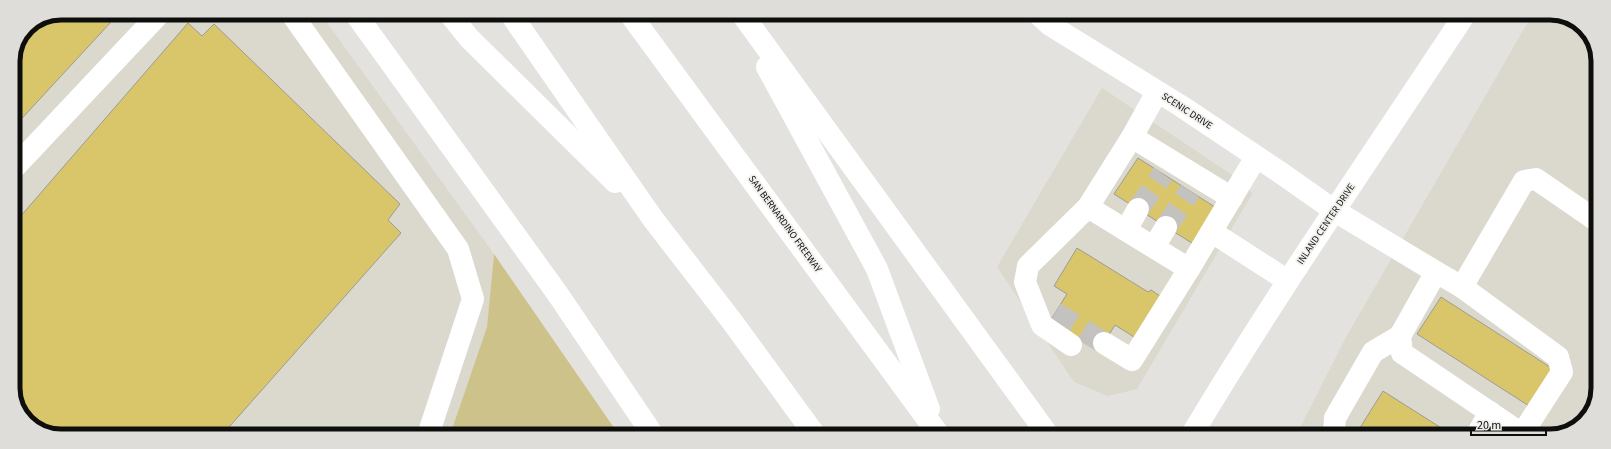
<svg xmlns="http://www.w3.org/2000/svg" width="1611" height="449" font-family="'Source Sans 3',sans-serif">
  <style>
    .built { fill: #dbd8cd }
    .green { fill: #cec28b }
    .building { fill: #d9c66b; stroke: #9c9b98 }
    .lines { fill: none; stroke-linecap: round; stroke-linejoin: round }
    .minor-tunnel { stroke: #c3c2bf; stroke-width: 22; stroke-dasharray: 22 11; stroke-linecap: butt }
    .path { stroke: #a1a09d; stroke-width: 2.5; stroke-dasharray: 3 3; stroke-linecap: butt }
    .minor { stroke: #fff; stroke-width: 22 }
    .major { stroke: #fff; stroke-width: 22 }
    .highway { stroke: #fff; stroke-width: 22 }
    .labels { text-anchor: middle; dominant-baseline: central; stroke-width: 3.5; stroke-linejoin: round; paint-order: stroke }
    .street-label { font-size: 10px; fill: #0e0e0d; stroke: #f0efeb }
    .rim { fill: none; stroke: #0e0e0d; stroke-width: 5 }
  </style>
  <rect width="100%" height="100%" fill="#e3e2de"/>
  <g class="built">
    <path d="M61 13H320L494 254 487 327 450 435 49 434 25 420 13 391V61L27 27Z"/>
    <path d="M1532 15H1562L1586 29 1598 58 1596 400 1579 426 1550 436H1296L1345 339Z"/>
    <path d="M1102 88 1247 185 1252 194 1137 389 1108 396 1074 382 997 267Z"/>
  </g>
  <path class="green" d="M494 254 619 435H450L487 327Z"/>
  <g class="building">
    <path d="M61 13H102L111 22 13 128V61L27 27Z"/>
    <path d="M188 23 202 36 214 24 400 204 388 220 401 233 222 435H209L204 431 201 435H135L131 430 127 435 49 434 19 406 13 391V225Z"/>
    <path d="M1138 158 1218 209 1195 245 1114 194Z"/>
    <path d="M1077 248 1148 292 1151 290 1160 296 1134 337 1115 325 1099 351 1050 321 1067 294 1054 286Z"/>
    <path d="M1441 297 1553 369 1529 406 1417 334Z"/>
    <path d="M1383 391 1454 436H1367L1358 431Z"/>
  </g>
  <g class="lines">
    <g class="minor-tunnel">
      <path d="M1138 209 1163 174"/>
      <path d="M1166 227 1190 191"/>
      <path d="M1055 313 1104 343"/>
    </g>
    <path class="path" d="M13 209 20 217"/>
    <g class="minor">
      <path d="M291 13 458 249 473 299 428 435"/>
      <path d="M1038 14 1050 25 1181 106 1281 173 1335 211 1436 272"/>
      <path d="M1157 92 1132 137 1088 207 1189 269 1256 157"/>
      <path d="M1132 137 1232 198"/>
      <path d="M13 169 160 13"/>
      <path d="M1126 230 1138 209"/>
      <path d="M1212 232 1288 281"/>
      <path d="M1154 247 1166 227"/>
      <path d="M1436 272 1462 287 1558 357 1562 372 1522 434 1402 353 1400 336Z"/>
      <path d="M1462 287 1524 181 1536 179 1597 221"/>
      <path d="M1104 343 1132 360 1189 269"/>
      <path d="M1071 345 1042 325 1025 282 1028 266 1088 207"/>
      <path d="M1336 436 1334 433 1335 418 1373 352 1400 336"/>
      <path d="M1476 436 1490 412"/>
    </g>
    <path class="major" d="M1191 436C1277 292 1373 154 1465 14"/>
    <g class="highway">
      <path d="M355 13 557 293 653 435"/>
      <path d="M449 13 469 38 615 182"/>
      <path d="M510 13 653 219 731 320 815 435"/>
      <path d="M630 14 939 435"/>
      <path d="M742 14 1048 435"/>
      <path d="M767 67 877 269 929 409"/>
    </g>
  </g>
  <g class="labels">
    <g class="street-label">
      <text transform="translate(1187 111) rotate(33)">SCENIC DRIVE</text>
      <text transform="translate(785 224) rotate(54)">SAN BERNARDINO FREEWAY</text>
      <text transform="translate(1326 224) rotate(-56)">INLAND CENTER DRIVE</text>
    </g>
  </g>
  <path d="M0 0H1611V449H0ZM61 20H1550A41 41 0 0 1 1591 61V388A41 41 0 0 1 1550 429H61A41 41 0 0 1 20 388V61A41 41 0 0 1 61 20Z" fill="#deddd9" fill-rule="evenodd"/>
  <path class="rim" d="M61 20H1550A41 41 0 0 1 1591 61V388A41 41 0 0 1 1550 429H61A41 41 0 0 1 20 388V61A41 41 0 0 1 61 20Z"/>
  <path d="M1471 429v6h75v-6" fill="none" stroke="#0e0e0d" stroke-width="2"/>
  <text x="1477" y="429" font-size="12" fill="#0e0e0d" stroke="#f0efeb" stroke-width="3" paint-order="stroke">20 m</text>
</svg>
